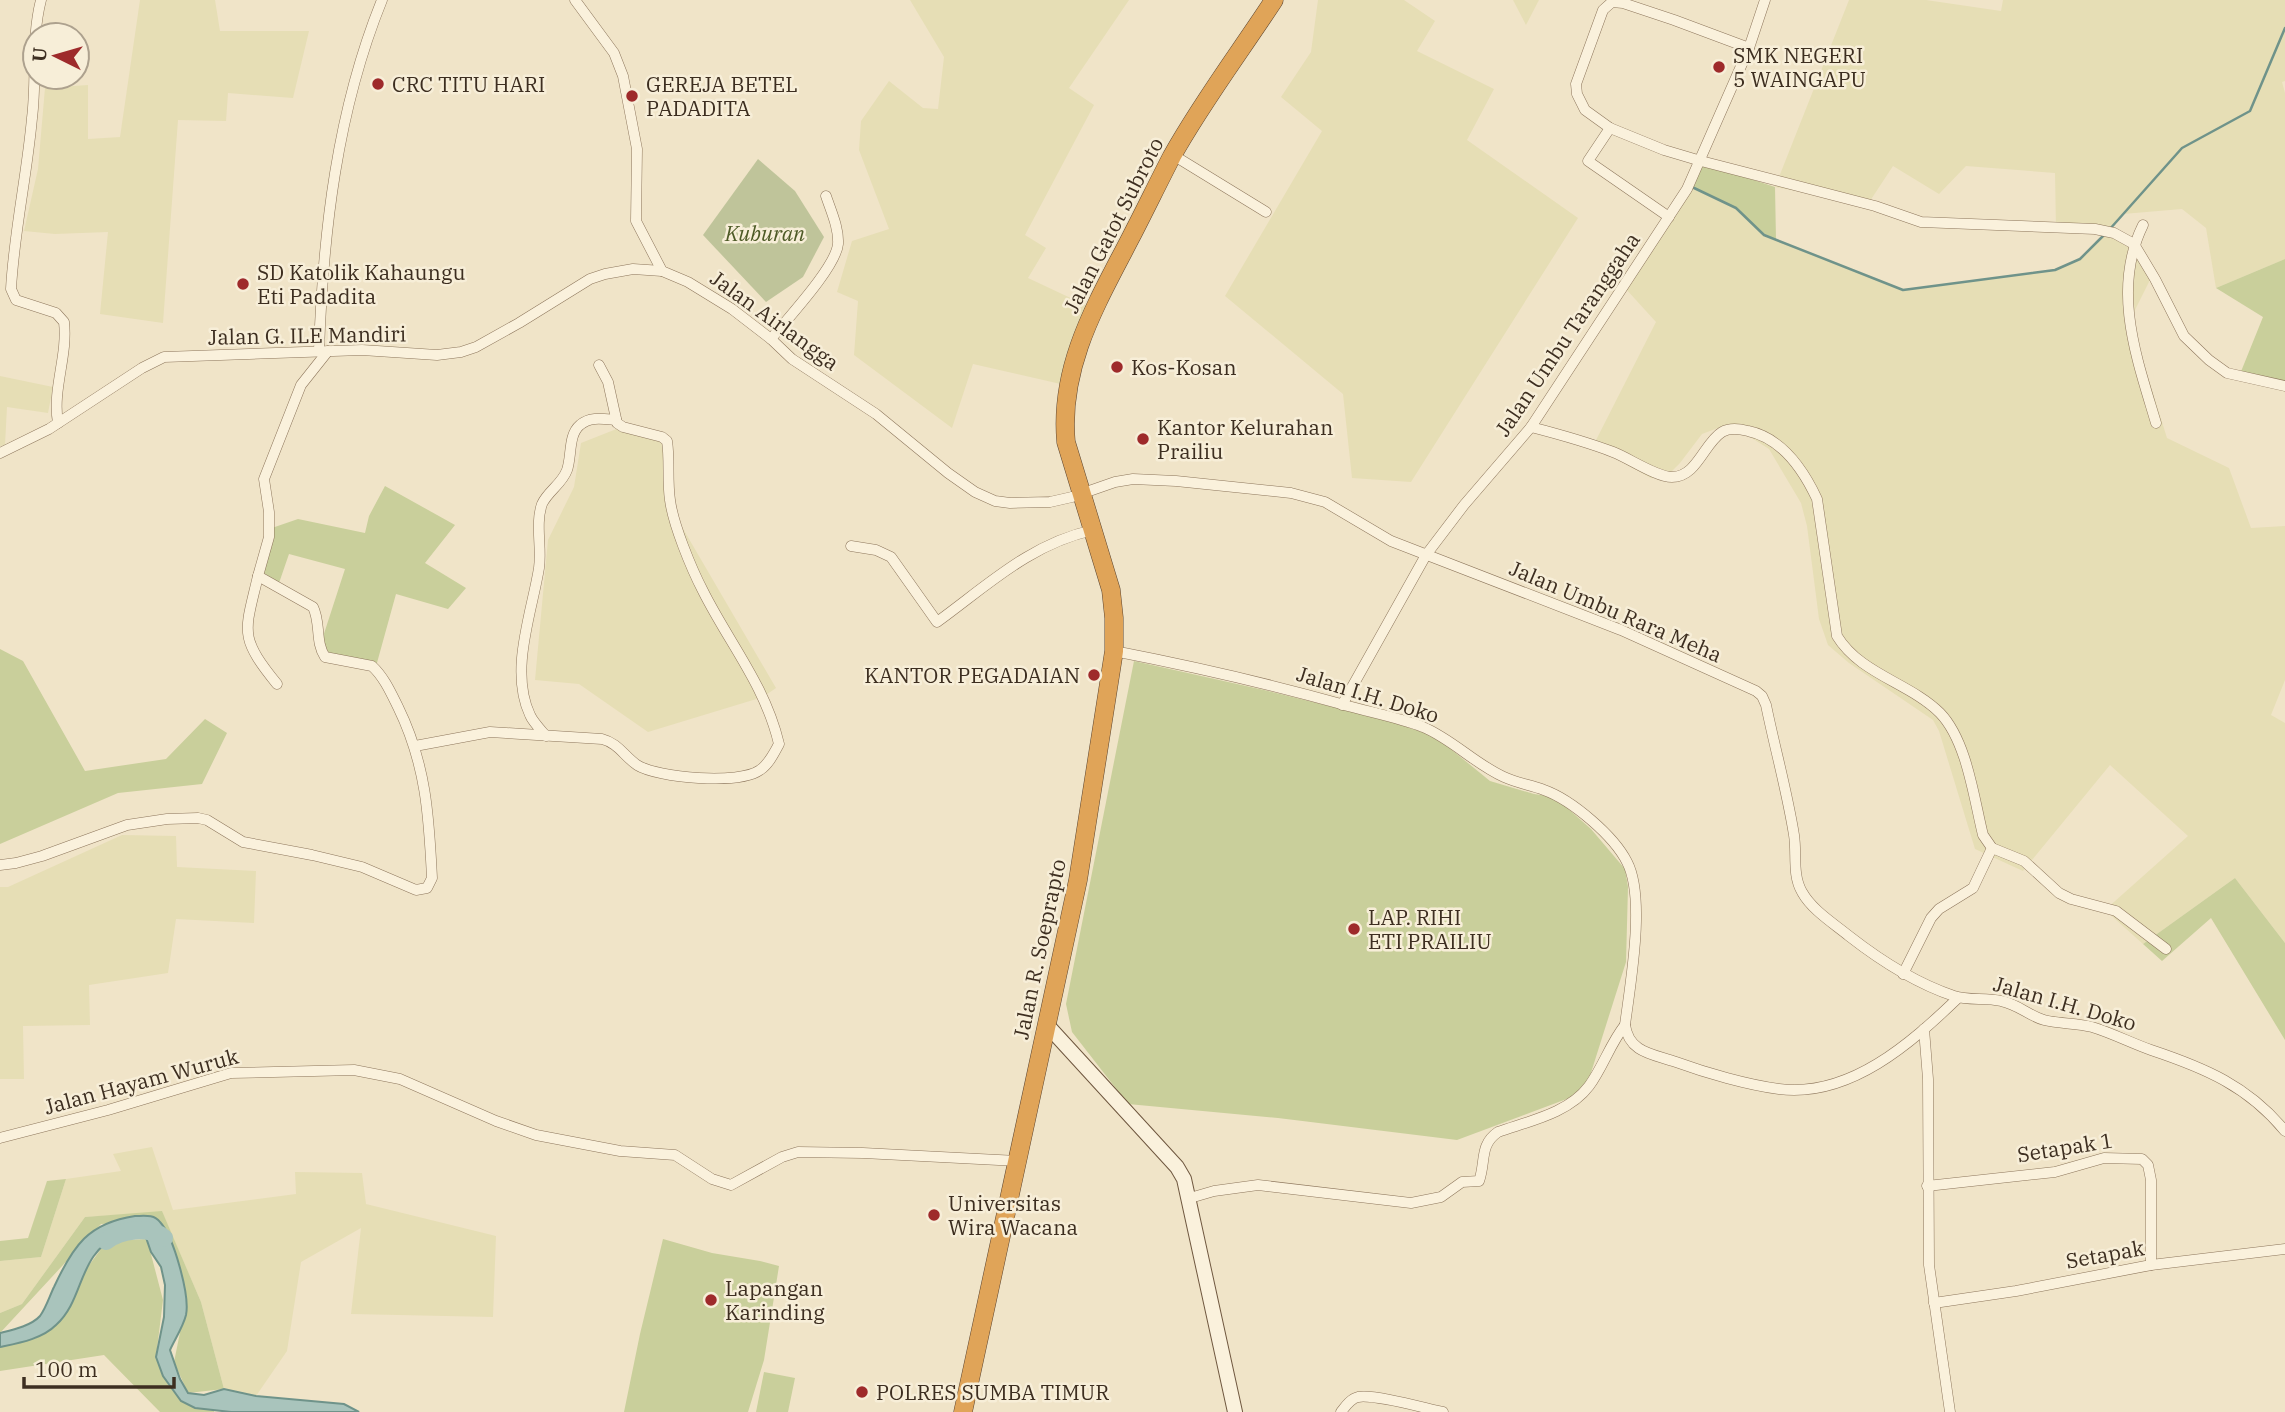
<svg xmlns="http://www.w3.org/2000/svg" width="2285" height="1412" font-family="'IBM Plex Serif',serif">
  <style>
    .farmland { fill: #e6deb5 }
    .green { fill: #c9cf9b }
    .cemetery { fill: #bfc49a }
    .water { fill: #a9c4bc; stroke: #6f938a; stroke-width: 2 }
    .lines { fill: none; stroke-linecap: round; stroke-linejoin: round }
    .stream { stroke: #6f938a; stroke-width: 2.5 }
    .river { stroke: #a9c4bc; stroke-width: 18 }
    .street-casing { stroke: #8d765c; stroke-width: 11 }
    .secondary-casing { stroke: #6f573f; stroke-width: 16 }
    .highway-casing { stroke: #5b4430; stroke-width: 19 }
    .street { stroke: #faf1dc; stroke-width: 10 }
    .secondary { stroke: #faf1dc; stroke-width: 14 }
    .highway { stroke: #e0a458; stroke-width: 18 }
    .poi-dot { fill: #9e2a2b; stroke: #f7eed8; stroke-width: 2.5 }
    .labels { text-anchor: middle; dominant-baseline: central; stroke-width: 5; stroke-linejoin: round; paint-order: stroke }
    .poi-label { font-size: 21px; fill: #3d2e20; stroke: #f7eed8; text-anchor: start }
    .street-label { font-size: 21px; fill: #3d2e20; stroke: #f7eed8 }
    .park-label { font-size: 21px; font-style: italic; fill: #4d5a26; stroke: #f7eed8 }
  </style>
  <rect width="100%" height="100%" fill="#f0e4c8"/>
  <g class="farmland">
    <path d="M140 0H215L220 31H309L293 98 228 93 226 121 178 120 163 323 100 314 108 232 55 234 24 231 38 169 45 88 88 85V139L120 137Z"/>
    <path d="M910 0H1129L1069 88 1094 105 1025 235 1046 248 1028 278 1094 309 1065 385 973 364 952 428 854 355 858 301 837 292 852 241 889 229 859 150 861 121 889 81 923 108 938 109 944 57Z"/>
    <path d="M1318 0H1404L1435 21 1417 51 1494 89 1467 140 1578 218 1411 482 1352 478 1343 394 1225 296 1322 131 1281 97 1311 52Z"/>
    <path d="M1513 0H1539L1526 25Z"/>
    <path d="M1849 0H1926L2001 11 2003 0H2285V81L2282 82 2285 93V259L2216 288 2206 228 2182 209 2123 214 2107 232 2132 246 2153 274 2130 320 2167 438 2229 468 2251 528 2285 526V680L2271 715 2285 723V943L2235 878 2143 944 2105 910 2188 836 2110 765 2023 871 1975 849 1939 731 1933 720 1849 663 1828 645 1819 619 1807 526 1801 503 1769 449 1747 435 1718 428 1702 434 1680 463 1666 477 1651 478 1593 446 1656 322 1625 288 1689 186 1736 208 1764 235 1903 290 2055 270 2080 259 2106 233 2056 228 2055 173 1966 166 1939 194 1893 166 1868 204 1775 187Z"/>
    <path d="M0 376 53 387 48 413 7 407 5 445 0 446Z"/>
    <path d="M619 428 667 440 675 515 776 688 763 697 648 732 579 684 535 680 548 540 574 487 581 443Z"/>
    <path d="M122 835 176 836 177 867 256 871 254 923 176 919 168 973 89 985 90 1025 23 1026 24 1079H0V887H8Z"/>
    <path d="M152 1147 173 1210 296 1194 295 1172 362 1173 366 1204 496 1236 493 1317 351 1314 361 1228 301 1262 287 1351 256 1396 224 1389 201 1302 162 1212 85 1217 22 1304 0 1313V1261L41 1257 66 1179 121 1171 113 1154Z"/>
  </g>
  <g class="green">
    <path d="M1699 162 1775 187 1776 240 1764 235 1736 208 1689 186Z"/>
    <path d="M2285 259V382L2240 374 2263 317 2216 288Z"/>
    <path d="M385 486 455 525 425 563 466 588 448 609 396 594 375 670 326 660 319 649 345 569 289 554 279 583 264 573 270 539 269 529 298 519 365 533 369 516Z"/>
    <path d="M0 649 23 661 85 771 166 759 205 719 227 733 202 784 118 793 0 844Z"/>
    <path d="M1134 661 1264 690 1390 721 1436 737 1490 781 1534 794 1555 797 1591 829 1625 869 1628 887 1626 962 1589 1079 1572 1097 1457 1140 1278 1118 1128 1104 1072 1032 1066 1004Z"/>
    <path d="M2235 878 2285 943V1040L2211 918 2162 961 2143 944Z"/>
    <path d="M66 1179 41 1257 0 1261V1241L28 1238 47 1181Z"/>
    <path d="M162 1211 201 1302 224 1389 188 1393 174 1362 187 1298 160 1221 101 1224 0 1333V1313L22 1304 85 1217Z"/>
    <path d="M147 1239 163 1300 156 1357 169 1387 214 1409V1412H160L104 1355 0 1371V1346L35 1338 107 1241Z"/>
    <path d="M663 1239 712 1253 760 1261 779 1266 764 1360 748 1412H624L640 1334Z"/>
    <path d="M764 1372 795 1378 788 1412H756Z"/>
  </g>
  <path class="cemetery" d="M758 159 795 191 824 237 803 277 766 302 703 235Z"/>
  <path class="water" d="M135 1216C144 1216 154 1214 160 1222 174 1237 190 1296 186 1315 183 1327 175 1339 170 1350L180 1379 188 1393 204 1395 224 1389 256 1396 344 1404 359 1412H231L195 1408 181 1401 163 1376 156 1357 164 1317 165 1285 161 1267 151 1252 143 1229C135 1228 129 1231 122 1234 76 1253 86 1298 56 1325 42 1339 19 1343 0 1347V1333C12 1330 31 1326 40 1316 46 1308 50 1295 54 1287 73 1246 88 1223 135 1216Z"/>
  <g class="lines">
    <g class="stream">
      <path d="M1692 187 1736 208 1764 235 1903 290 2055 270 2080 259 2104 235"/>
      <path d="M2109 230 2182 148 2250 111 2285 28"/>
    </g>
    <path class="river" d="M106 1241C121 1229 149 1226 164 1238"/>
    <defs>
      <g id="street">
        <path d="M41 0C31 39 37 78 32 118 27 175 14 232 11 289L16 300 56 313 64 322C68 356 52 389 58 423"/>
        <path d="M575 0 614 53 623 76 637 149 636 221 662 271 688 282 732 309 771 339 792 359 876 414 948 473 975 492 995 501 1010 503 1050 502 1072 497 1115 482 1133 479 1176 481 1291 493 1325 502 1391 541 1621 630 1756 691 1762 696 1766 705C1775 749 1787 791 1794 835 1797 854 1792 875 1802 892 1812 910 1833 923 1849 936 1881 961 1915 983 1954 996 1968 1001 1986 997 2001 1001 2018 1004 2029 1016 2044 1020 2060 1024 2076 1023 2092 1027 2112 1033 2131 1043 2151 1050 2205 1068 2248 1086 2285 1131"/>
        <path d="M1749 48 1674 20 1623 3 1612 2 1603 10 1576 84 1577 94 1585 110 1610 128 1664 150 1701 161 1875 206 1921 222 2095 229 2114 233 2134 244 2155 279 2184 336 2209 360 2227 373 2285 386"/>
        <path d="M1610 128 1588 161 1669 217"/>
        <path d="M1173 155 1266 212"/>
        <path d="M2143 225C2111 290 2137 359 2156 423"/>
        <path d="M771 339C787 319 836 267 838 244 839 228 831 211 826 196"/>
        <path d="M319 351C323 232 337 111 382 0"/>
        <path d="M1531 427C1558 434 1587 442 1613 452 1629 458 1656 477 1672 477 1697 477 1704 443 1722 432 1729 428 1740 429 1748 431 1782 438 1803 469 1817 499L1837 636C1860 674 1910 683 1940 713 1967 741 1974 799 1983 835L1992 848 2024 861 2059 893 2071 899 2116 911 2166 949"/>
        <path d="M0 453 49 429 142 368 164 357 362 350 437 355 461 352 476 347 519 323 590 279 605 274 633 269 662 271"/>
        <path d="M851 546 876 550 891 557 937 622C988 585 1030 544 1093 530"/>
        <path d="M258 576C245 632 238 636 277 684"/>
        <path d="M1114 651C1191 666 1266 683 1341 704 1368 712 1397 717 1423 727 1452 739 1475 764 1504 777 1517 783 1531 785 1544 790 1572 800 1614 836 1627 862 1646 898 1630 985 1625 1025 1629 1053 1653 1054 1676 1062 1706 1073 1748 1085 1779 1089 1850 1098 1911 1043 1958 998"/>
        <path d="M1342 705 1426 555 1464 505 1531 427 1687 189 1749 48 1765 0"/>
        <path d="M546 736C540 729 533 722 530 715 509 671 532 612 539 568 542 548 535 524 542 504 548 491 562 484 567 470 572 456 568 435 580 425 590 416 604 419 616 420"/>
        <path d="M415 746 490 732 602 739C618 743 624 756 637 765 658 778 739 785 760 770 769 764 774 753 779 744 765 685 729 643 703 591 691 568 673 524 670 500 667 480 670 460 667 441L662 437 623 427 617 423 608 382 599 365"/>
        <path d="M0 865 16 863 42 856 127 825 167 819 198 818 207 820 243 842 312 855 362 867 416 890 427 888 432 878C429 816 426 764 398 707 391 693 384 677 372 666L325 657C315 642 321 623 313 607L258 576 269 537V512L264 479 301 385 328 351"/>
        <path d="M1903 974 1931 918 1939 909 1973 888 1992 848"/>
        <path d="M1924 1029 1928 1079 1929 1265 1950 1412"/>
        <path d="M0 1138 108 1110 231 1073 354 1070 400 1079 496 1121 536 1135 620 1151 675 1155 712 1179 731 1185 782 1157 798 1152 863 1153 1018 1161"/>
        <path d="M1927 1186 2055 1172 2104 1158 2142 1159 2148 1165 2151 1180V1265"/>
        <path d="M1190 1198 1214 1191 1258 1185 1411 1203 1441 1197 1462 1182 1479 1181C1486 1162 1479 1145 1498 1132 1529 1121 1569 1113 1589 1086 1603 1067 1610 1044 1625 1025"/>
        <path d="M1934 1303 2016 1291 2151 1265 2285 1249"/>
        <path d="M1341 1412C1345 1407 1350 1399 1358 1397 1375 1394 1424 1408 1443 1412"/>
      </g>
      <path id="secondary" d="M1047 1025 1177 1167 1184 1179 1235 1412"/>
      <path id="highway" d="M963 1412 1078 880 1114 651V618L1111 590 1066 442C1059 365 1097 303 1131 237 1145 210 1158 183 1172 156 1202 102 1240 52 1274 0"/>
    </defs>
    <use href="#street" class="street-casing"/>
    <use href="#secondary" class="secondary-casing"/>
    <use href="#highway" class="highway-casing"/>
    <use href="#street" class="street"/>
    <use href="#secondary" class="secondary"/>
    <use href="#highway" class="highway"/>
  </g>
  <g class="poi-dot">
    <circle cx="1719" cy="67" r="7"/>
    <circle cx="378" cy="84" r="7"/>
    <circle cx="632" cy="96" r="7"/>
    <circle cx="243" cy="284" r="7"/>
    <circle cx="1117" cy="367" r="7"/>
    <circle cx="1143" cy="439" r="7"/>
    <circle cx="1094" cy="675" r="7"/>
    <circle cx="1354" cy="929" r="7"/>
    <circle cx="934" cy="1215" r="7"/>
    <circle cx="711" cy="1300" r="7"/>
    <circle cx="862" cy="1392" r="7"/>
  </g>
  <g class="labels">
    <g class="poi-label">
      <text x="1733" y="55">SMK NEGERI<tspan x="1733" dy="24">5 WAINGAPU</tspan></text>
      <text x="392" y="84">CRC TITU HARI</text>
      <text x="646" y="84">GEREJA BETEL<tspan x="646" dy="24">PADADITA</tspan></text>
      <text x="257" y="272">SD Katolik Kahaungu<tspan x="257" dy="24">Eti Padadita</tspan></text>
      <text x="1131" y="367">Kos-Kosan</text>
      <text x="1157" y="427">Kantor Kelurahan<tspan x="1157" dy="24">Prailiu</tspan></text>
      <text x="1080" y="675" text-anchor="end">KANTOR PEGADAIAN</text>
      <text x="1368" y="917">LAP. RIHI<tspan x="1368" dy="24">ETI PRAILIU</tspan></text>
      <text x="948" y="1203">Universitas<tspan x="948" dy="24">Wira Wacana</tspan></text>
      <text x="725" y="1288">Lapangan<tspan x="725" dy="24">Karinding</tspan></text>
      <text x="876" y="1392">POLRES SUMBA TIMUR</text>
    </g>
    <g class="street-label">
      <text transform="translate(1113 225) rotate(-63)">Jalan Gatot Subroto</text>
      <text transform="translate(775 320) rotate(36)">Jalan Airlangga</text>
      <text transform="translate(1567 334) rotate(-56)">Jalan Umbu Taranggaha</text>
      <text transform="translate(307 335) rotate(-1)">Jalan G. ILE Mandiri</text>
      <text transform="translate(1616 611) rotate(23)">Jalan Umbu Rara Meha</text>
      <text transform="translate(1368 694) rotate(17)">Jalan I.H. Doko</text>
      <text transform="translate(1039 949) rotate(-78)">Jalan R. Soeprapto</text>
      <text transform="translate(2065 1003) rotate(16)">Jalan I.H. Doko</text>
      <text transform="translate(141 1081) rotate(-15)">Jalan Hayam Wuruk</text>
      <text transform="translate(2065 1147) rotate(-9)">Setapak 1</text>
      <text transform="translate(2105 1254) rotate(-10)">Setapak</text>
    </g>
    <g class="park-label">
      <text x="765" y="233">Kuburan</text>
    </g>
  </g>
  <g transform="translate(56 56) rotate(275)"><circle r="33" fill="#f7eed8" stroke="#ada18e" stroke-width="2"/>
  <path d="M0-5L12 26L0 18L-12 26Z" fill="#9e2a2b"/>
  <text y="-10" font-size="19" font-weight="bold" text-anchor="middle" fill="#3d2e20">U</text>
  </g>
  <path d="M24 1377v10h150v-10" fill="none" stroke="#3d2e20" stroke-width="3.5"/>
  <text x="35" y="1377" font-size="21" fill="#3d2e20" stroke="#f7eed8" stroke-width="5" paint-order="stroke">100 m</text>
</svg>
